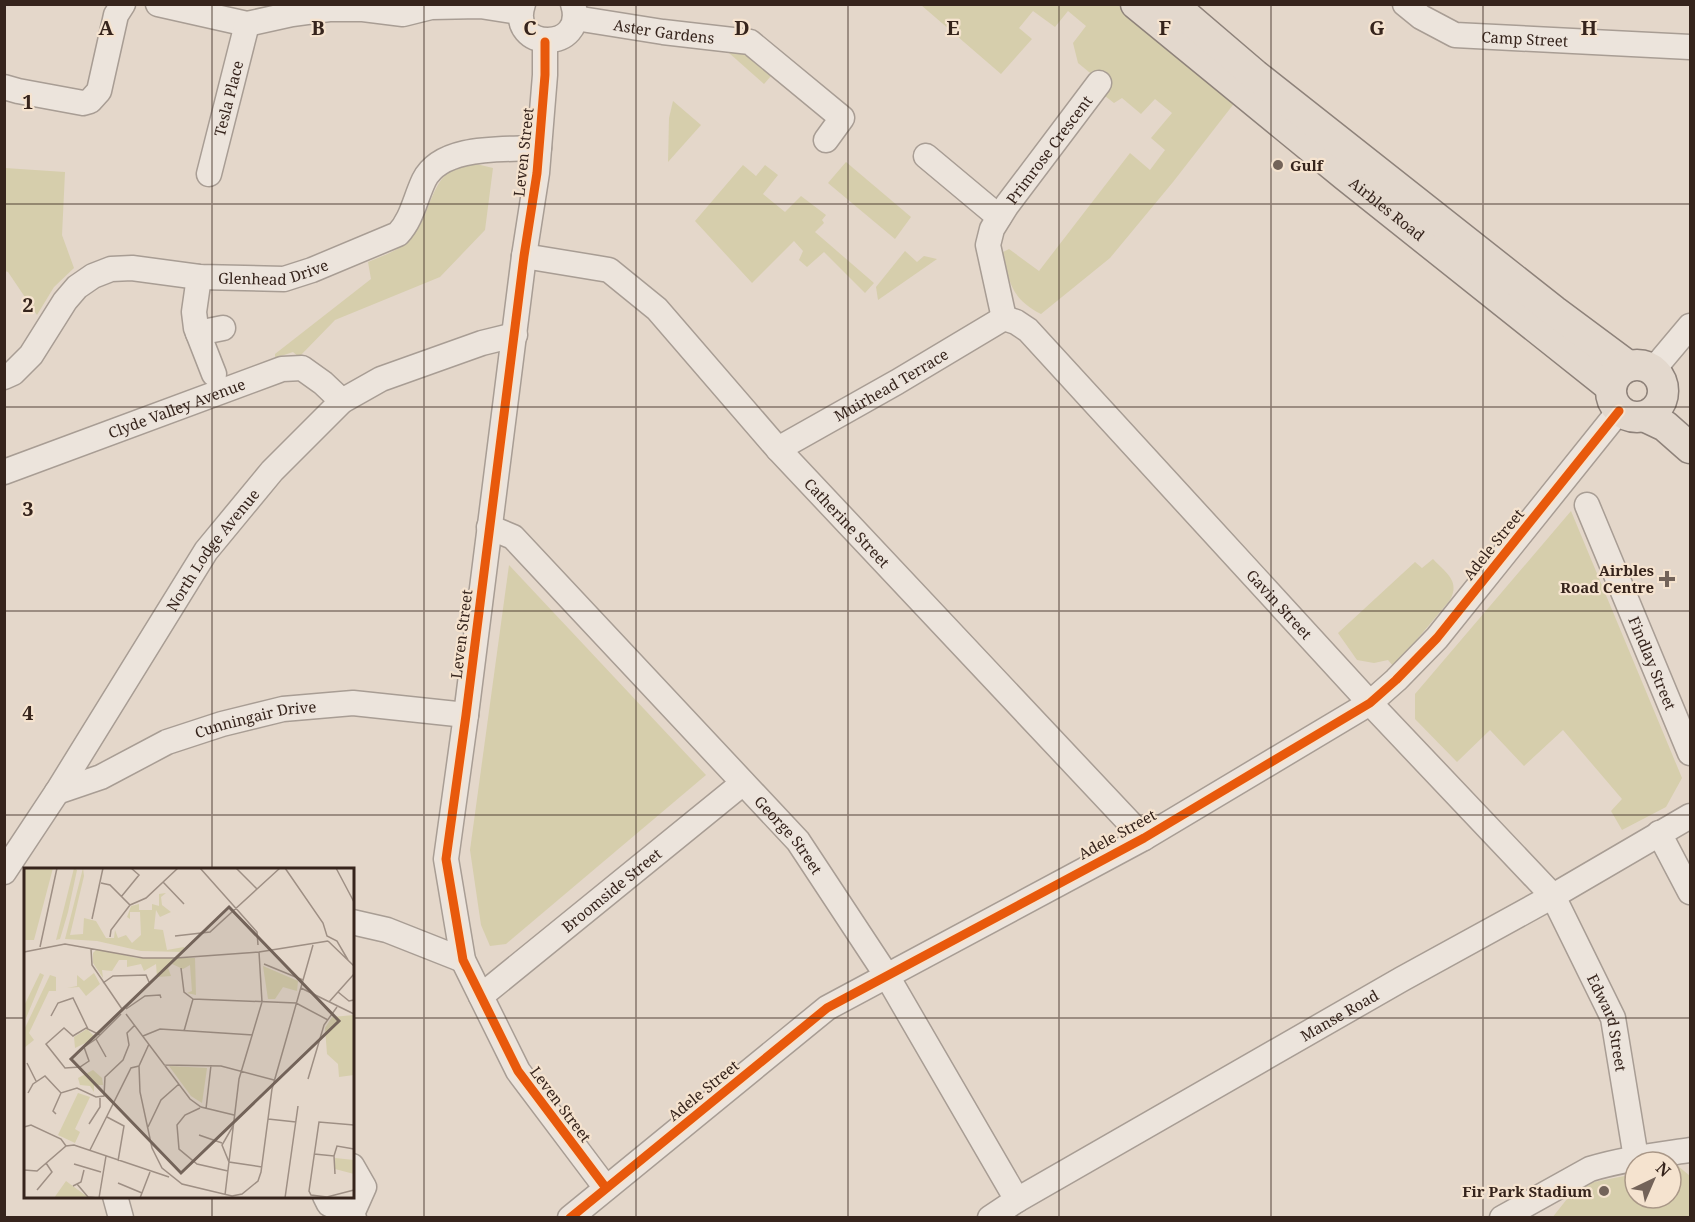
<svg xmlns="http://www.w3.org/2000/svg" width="1695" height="1222" font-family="'Noto Serif',serif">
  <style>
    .green { fill: #d6ceac }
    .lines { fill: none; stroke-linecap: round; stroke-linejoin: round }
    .minor-casing { stroke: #a89d94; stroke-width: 27 }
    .major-casing { stroke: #8e827a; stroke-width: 33 }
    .minor { stroke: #ece4dc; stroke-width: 24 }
    .major { stroke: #e3d8cd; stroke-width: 30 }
    .cycleway-casing { stroke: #f5e3cf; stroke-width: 13 }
    .cycleway { stroke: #e8590c; stroke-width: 9 }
    .grid { fill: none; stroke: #36241c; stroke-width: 1.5; stroke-opacity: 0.55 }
    .poi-dot { fill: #736359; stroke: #f5e3cf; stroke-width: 2 }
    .labels { text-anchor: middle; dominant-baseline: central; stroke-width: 4.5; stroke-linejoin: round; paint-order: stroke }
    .street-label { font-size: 15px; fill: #36241c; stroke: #f5e3cf }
    .poi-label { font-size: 15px; font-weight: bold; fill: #36241c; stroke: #f5e3cf; text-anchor: end }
    .inset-road { fill: none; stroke: #9e8f84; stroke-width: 1.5 }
    .view { fill: #736359; fill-opacity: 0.15; stroke: #736359; stroke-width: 3 }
    .inset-edge { fill: none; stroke: #36241c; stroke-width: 3 }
    .grid-label { font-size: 20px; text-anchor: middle; font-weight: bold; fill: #36241c; stroke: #f5e3cf; stroke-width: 4.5; stroke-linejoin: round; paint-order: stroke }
  </style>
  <rect width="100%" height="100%" fill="#e4d7ca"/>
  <g class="green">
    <path d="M921 5H1118L1161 45 1236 101 1173 182 1110 258 1041 314C1011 298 1009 283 1003 252L1009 249 1039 271 1130 153 1150 170 1165 150 1151 138 1172 113 1155 99 1141 114 1122 98 1114 103 1105 96 1106 86 1078 63 1073 43 1086 26 1068 11 1055 27 1033 11 1019 28 1032 39 1001 74Z"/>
    <path d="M720 45H750L778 68 764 84Z"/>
    <path d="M673 101 701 125 668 162 669 118Z"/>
    <path d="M846 162 911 217 895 239 828 183Z"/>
    <path d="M472 163 493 168 485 230 440 277 335 320 299 357 293 352 275 358V354L371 279 368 262C385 255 404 249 415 233 430 213 431 182 454 168 459 165 466 164 472 163Z"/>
    <path d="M743 165 756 176 765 165 778 175 763 194 785 212 801 196 826 215 822 220 824 223 815 232 874 283 865 293 824 252 807 267 799 260 803 251 794 241 752 283 695 221Z"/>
    <path d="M5 168 65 172 62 235 74 268 54 287 37 315 8 272 5 271Z"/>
    <path d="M905 251 917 262 924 256 937 259 878 300 876 287Z"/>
    <path d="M1571 511 1682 778 1666 807 1622 830 1611 811 1622 799 1563 730 1524 766 1490 730 1457 762 1415 719V694Z"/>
    <path d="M1433 559C1445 572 1461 581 1450 600L1394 667 1388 660 1374 663 1357 660 1338 633 1415 562 1422 568Z"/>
    <path d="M509 565 706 775 506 944 490 946 481 925 470 850Z"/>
    <path d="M1678 1166 1690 1176V1217L1552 1218 1578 1185 1635 1174V1198H1671V1167Z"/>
  </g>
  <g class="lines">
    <defs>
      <g id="minor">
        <path d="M158 4 247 24 292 14 329 9H363L403 14 431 7 480 6 520 12"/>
        <path d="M523 4C507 52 588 52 573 4"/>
        <path id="s1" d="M1405 4 1421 17 1455 35 1690 47"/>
        <path id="s2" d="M575 18 663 32 750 42 842 118 826 140"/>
        <path d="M545 42V75L537 173 524 256 466 715 446 859 463 960 518 1071 606 1188"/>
        <path d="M4 87 18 91 83 103 90 101 99 91 116 15 123 4"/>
        <path d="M926 156 999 217"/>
        <path id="s3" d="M209 174 247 24"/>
        <path id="s4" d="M524 256 609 270 657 309 778 449 1144 838"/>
        <path d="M199 277 194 312 196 328 214 374"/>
        <path id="s5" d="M1004 318 1016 322 1028 330 1370 703 1553 896 1613 1018 1636 1158"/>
        <path id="s6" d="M1004 318 988 245 992 229 1007 205 1099 83"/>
        <path d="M198 333 223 328"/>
        <path d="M1653 370 1690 326"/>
        <path id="s7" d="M4 377 13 373 31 355 65 301 77 287 93 276 111 269 132 268 199 277 284 279 312 270 398 234C412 219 415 199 424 180 442 144 505 150 539 148"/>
        <path id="s8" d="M778 449 897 382 1004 318"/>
        <path id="s9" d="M4 472 282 369 302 368 323 383 342 401"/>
        <path id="s10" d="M1587 505 1690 753"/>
        <path id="s11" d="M489 527 513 537 798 841 887 976 1017 1200"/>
        <path id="s12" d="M57 792 101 777 167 742 222 724 283 709 353 703 466 715"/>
        <path d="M1659 833 1690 892"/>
        <path id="s13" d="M4 872 57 792 206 551 272 471 342 401 381 379 482 343 515 335"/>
        <path d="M352 922 387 930 463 960"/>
        <path id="s14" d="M481 996 743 783"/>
        <path d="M352 1166 364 1187 352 1214 354 1218"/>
        <path d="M115 1196 121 1218"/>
        <path d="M325 1196 329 1204 352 1214"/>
        <path d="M570 1218 827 1008 1144 838 1370 703 1396 680 1437 638 1619 411"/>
        <path id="s15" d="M990 1218 1017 1200 1402 979 1553 896 1690 816"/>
        <path d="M1502 1218 1590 1169C1623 1159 1657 1155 1690 1150"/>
      </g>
      <g id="major">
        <path id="s16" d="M1136 4 1346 176 1611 387"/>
        <path d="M1172 4 1255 75 1554 311 1628 366"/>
        <circle cx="1637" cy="391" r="26"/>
        <path d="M1646 417 1665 426 1690 448"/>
      </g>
    </defs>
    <use href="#minor" class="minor-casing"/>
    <use href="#major" class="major-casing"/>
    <use href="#minor" class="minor"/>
    <use href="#major" class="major"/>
    <defs>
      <g id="cycleway">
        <path d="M545 42V75L537 173 524 256 466 715 446 859 463 960 518 1071 606 1188"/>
        <path d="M570 1218 827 1008 1144 838 1370 703 1396 680 1437 638 1619 411"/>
      </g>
    </defs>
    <use href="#cycleway" class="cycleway-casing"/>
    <use href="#cycleway" class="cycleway"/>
  </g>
  <path class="grid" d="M212 4V870M424 4V1218M636 4V1218M848 4V1218M1059 4V1218M1271 4V1218M1483 4V1218M4 204H1690M4 407H1690M4 611H1690M4 815H1690M4 1018H26M352 1018H1690M212 1196V1218"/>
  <g class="poi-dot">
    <circle cx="1278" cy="165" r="6"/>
    <path d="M1664 570h6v6h6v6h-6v6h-6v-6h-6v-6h6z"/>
    <circle cx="1604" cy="1191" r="6"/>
  </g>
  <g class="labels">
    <g class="street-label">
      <text stroke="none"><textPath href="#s2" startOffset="90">Aster Gardens</textPath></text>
      <text stroke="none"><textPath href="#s1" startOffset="129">Camp Street</textPath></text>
      <text stroke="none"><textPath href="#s3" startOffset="78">Tesla Place</textPath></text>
      <text stroke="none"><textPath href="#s6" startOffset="189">Primrose Crescent</textPath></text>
      <text transform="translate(523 152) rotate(-84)">Leven Street</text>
      <text stroke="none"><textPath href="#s16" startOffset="324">Airbles Road</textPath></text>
      <text stroke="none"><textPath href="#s7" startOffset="320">Glenhead Drive</textPath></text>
      <text stroke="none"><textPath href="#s8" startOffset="130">Muirhead Terrace</textPath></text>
      <text stroke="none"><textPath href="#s9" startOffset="184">Clyde Valley Avenue</textPath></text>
      <text stroke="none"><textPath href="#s4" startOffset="434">Catherine Street</textPath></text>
      <text transform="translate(1493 544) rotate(-51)">Adele Street</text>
      <text stroke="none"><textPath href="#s13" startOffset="384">North Lodge Avenue</textPath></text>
      <text stroke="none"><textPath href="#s5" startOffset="399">Gavin Street</textPath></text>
      <text transform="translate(461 634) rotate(-83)">Leven Street</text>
      <text stroke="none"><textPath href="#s10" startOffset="171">Findlay Street</textPath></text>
      <text stroke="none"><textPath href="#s12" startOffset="213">Cunningair Drive</textPath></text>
      <text transform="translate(1117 834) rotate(-29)">Adele Street</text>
      <text stroke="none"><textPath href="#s11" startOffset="432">George Street</textPath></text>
      <text stroke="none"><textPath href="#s14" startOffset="168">Broomside Street</textPath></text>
      <text stroke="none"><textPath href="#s15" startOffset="404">Manse Road</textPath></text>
      <text stroke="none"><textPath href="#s5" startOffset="938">Edward Street</textPath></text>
      <text transform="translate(703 1090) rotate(-39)">Adele Street</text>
      <text transform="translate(561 1104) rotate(53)">Leven Street</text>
    </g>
    <g class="poi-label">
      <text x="1290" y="165" text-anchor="start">Gulf</text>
      <text x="1654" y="570">Airbles<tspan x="1654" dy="17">Road Centre</tspan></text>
      <text x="1592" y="1191">Fir Park Stadium</text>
    </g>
  </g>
  <g transform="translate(24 868)">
    <rect width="330" height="330" fill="#e4d7ca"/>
    <path d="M0 0H29L10 72H1ZM50 0 53 2 44 44 36 71 32 72ZM59 0 60 8 46 67 59 66 60 50 72 53 82 70H90L91 62 94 70 102 67 108 75 117 67 116 44H106V51L103 49 107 38 115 36V42H128V36L135 38V26L142 25 137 29 138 37 147 44 136 49 132 42 130 61 139 62 143 82 160 79 161 84 117 83 73 73 41 71ZM73 81 113 90H171L172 127 163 125 168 123 166 97 159 101 148 96 144 100 147 108 133 109 132 96 120 103 117 96 103 99V92H95L88 103 78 102 79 110 69 95V85ZM239 98 274 113 273 123 259 119 251 131H244ZM16 105 20 107 0 155V138ZM70 105 76 116 62 128 55 119 43 120 53 118V107L60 113ZM26 107 32 109V123H25L5 165 10 172 0 180V162ZM330 147V207L315 209 314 196 303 186 301 160 308 149ZM63 161 72 170 51 180 50 169ZM145 198 183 200 178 235 167 228ZM69 202 78 210 79 217H70V224L66 218 56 217 54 210ZM54 225 66 229 51 261 56 264 51 275 34 267ZM311 290 330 292V306L311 301ZM42 313 65 330H30Z" fill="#d6ceac"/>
    <path class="inset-road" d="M176 0 233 64 234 77M212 0 233 21M261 0 299 55 303 68 313 73 324 92M312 0 330 34M139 14 160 36M77 15 86 17 106 37 122 30 154 0M97 29 115 7 107 0M68 51 79 0M151 68 186 64 256 0M86 69 87 62 106 37M304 73 330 98M16 79 33 0M67 81 68 97 98 141M0 84 41 76 119 90H152L235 84 304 73M240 96 279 112M157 100 160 124 169 131M79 115 89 108 122 107 125 114M277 120 330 146M314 124 325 133 330 132M169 131 272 135 304 152M305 134 330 106M102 141 121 128 136 127 137 130M102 146 166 231 177 239 210 247M27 148 34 135 49 130 64 161M160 163 169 131M76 167 62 160 49 168 40 160 22 176 41 200 56 199 65 193 60 179 72 171 97 146M119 168 136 161 229 167M72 171 82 189M125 176 115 198 116 224 128 280 138 300 158 316 208 328 218 326 234 313 237 304 248 221 289 77M3 195 12 213M140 197 197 198 250 212M284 211 300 157 313 139M4 225 9 216 21 208 37 225 53 220 72 229 80 228 81 209 99 192 105 177 103 165 111 157M176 240 161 247 153 257 155 281 173 296 204 303M182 241 187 197M32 246 29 243 37 225M83 249 100 258 94 293M244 251 272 254M65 256 76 239V230M330 257 295 254 285 323 287 327 303 329 330 322M209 258 198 277 205 294 238 299M0 259 7 257 37 271 42 278M124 259 137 232 155 216M175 267 198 275M66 282 107 200 115 198M290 286 310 288 313 278 330 281M310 288 311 306M50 296 77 304M0 302 13 303 42 278 50 277 145 309M94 315 118 325M53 316 64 329 74 330M49 318 57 314 60 302M13 322 28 304 22 295M201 327 215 211 238 134 235 84M75 330 82 288M116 330 126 304M261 330 274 238"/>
    <path class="view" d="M205 39 315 153 157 305 47 191Z"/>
    <rect width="330" height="330" class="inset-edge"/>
  </g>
  <g class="grid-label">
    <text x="106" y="35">A</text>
    <text x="318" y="35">B</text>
    <text x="530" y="35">C</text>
    <text x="742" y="35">D</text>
    <text x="953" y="35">E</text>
    <text x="1165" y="35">F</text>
    <text x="1377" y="35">G</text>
    <text x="1589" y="35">H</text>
    <text x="28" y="109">1</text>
    <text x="28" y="312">2</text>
    <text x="28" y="516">3</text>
    <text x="28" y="720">4</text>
  </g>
  <rect width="1695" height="1222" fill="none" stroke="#36241c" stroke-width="12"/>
  <g transform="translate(1653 1180) rotate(44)"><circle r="28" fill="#f5e3cf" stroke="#a99787" stroke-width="1.5"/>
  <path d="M0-4.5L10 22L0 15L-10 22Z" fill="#736359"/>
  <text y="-9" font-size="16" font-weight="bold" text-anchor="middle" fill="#36241c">N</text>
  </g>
</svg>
